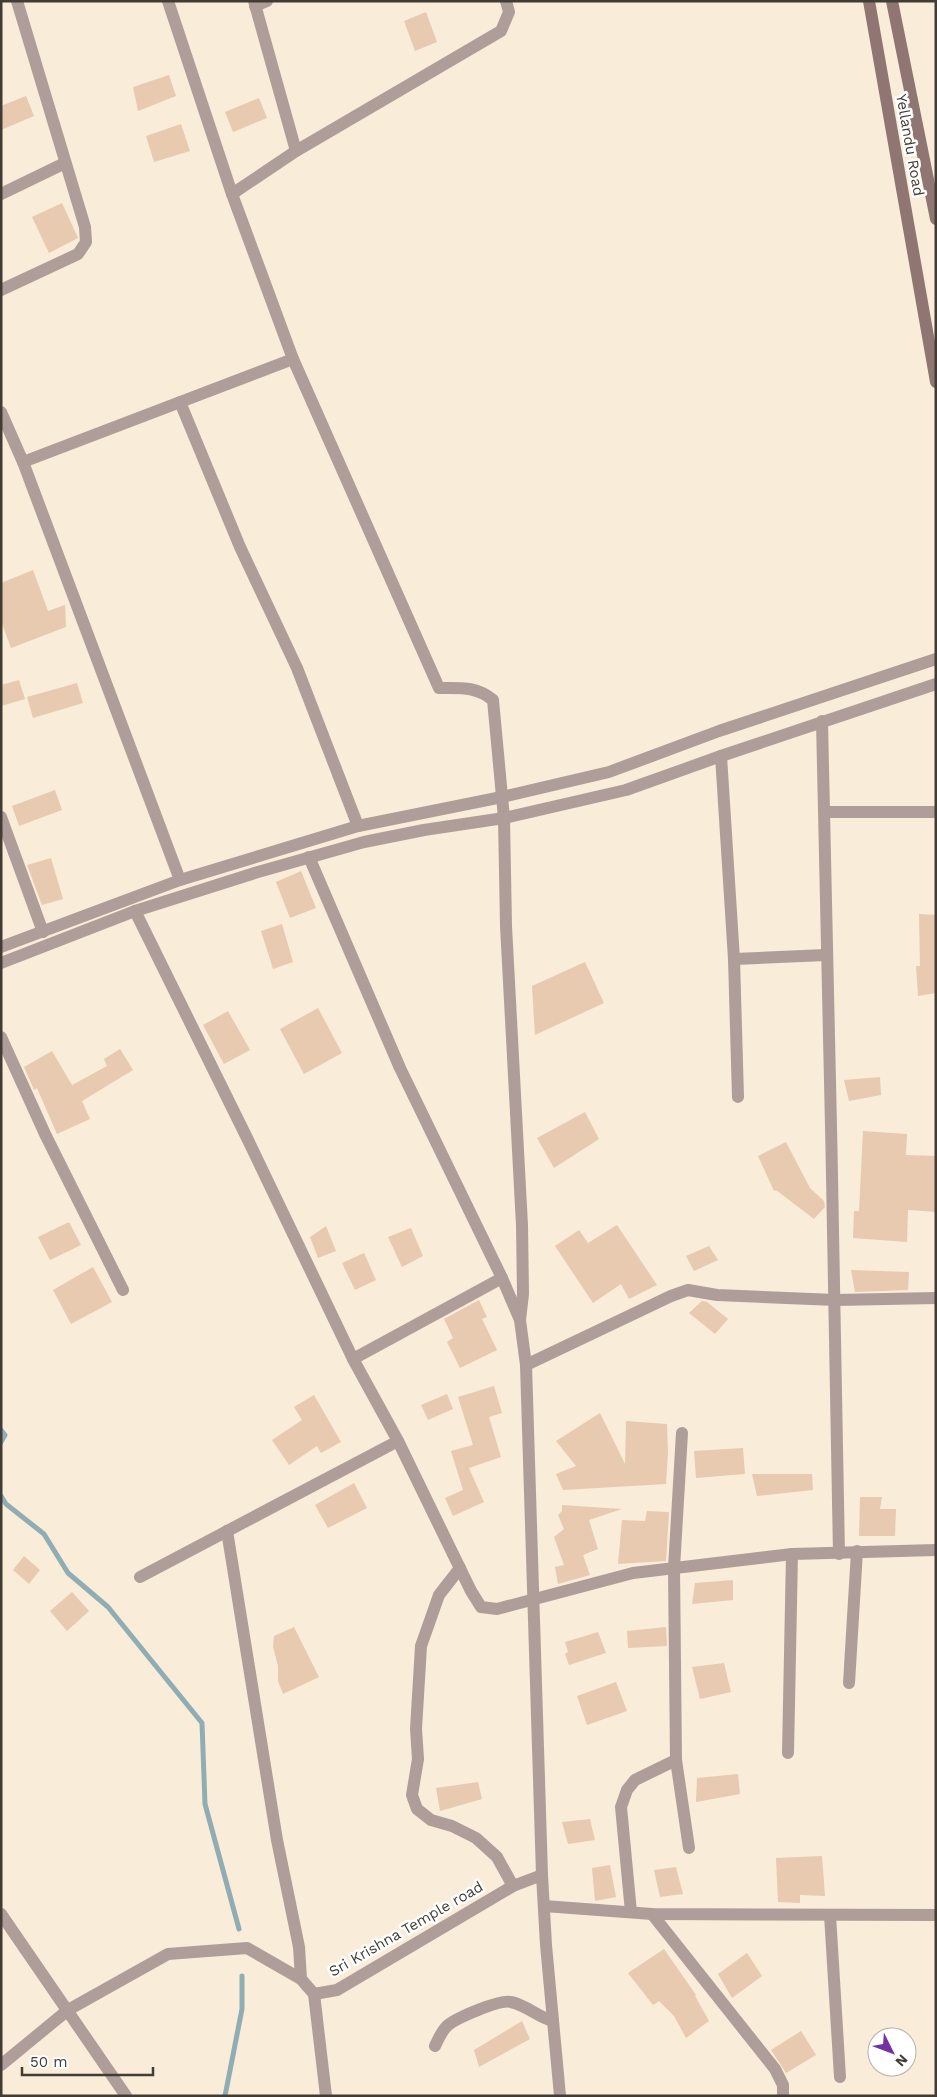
<svg xmlns="http://www.w3.org/2000/svg" width="937" height="2097" font-family="'Work Sans',sans-serif">
  <style>
    .lines { fill: none; stroke-linecap: round; stroke-linejoin: round }
    .stream { stroke: #90adb4; stroke-width: 5 }
    .building { fill: #e7cab0 }
    .minor { stroke: #af9d9a; stroke-width: 12 }
    .secondary { stroke: #907672; stroke-width: 12 }
    .labels { text-anchor: middle; dominant-baseline: central; stroke-width: 5; stroke-linejoin: round; paint-order: stroke }
    .street-label { font-size: 15px; fill: #413c34; stroke: #fff }
  </style>
  <rect width="100%" height="100%" fill="#f9ecd9"/>
  <g class="lines">
    <g class="stream">
      <path d="M1 1430 5 1435 1 1442"/>
      <path d="M1 1496 6 1504 44 1534 68 1573 108 1607 202 1723 205 1804 239 1929"/>
      <path d="M225 2096 242 2009V1976"/>
    </g>
  </g>
  <g class="building">
    <path d="M426 12 437 42 415 51 404 21Z"/>
    <path d="M169 75 176 96 138 111 133 87Z"/>
    <path d="M26 96 34 116 1 130V106Z"/>
    <path d="M259 98 267 118 233 132 225 112Z"/>
    <path d="M181 124 190 151 154 162 146 136Z"/>
    <path d="M62 203 78 238 49 253 32 217Z"/>
    <path d="M33 570 48 611 65 605 66 627 11 648 1 621V583Z"/>
    <path d="M19 680 25 699 1 706V685Z"/>
    <path d="M77 683 83 703 33 718 27 697Z"/>
    <path d="M55 790 62 810 19 826 12 806Z"/>
    <path d="M51 858 63 899 42 905 27 865Z"/>
    <path d="M301 871 316 908 290 918 276 882Z"/>
    <path d="M919 914 936 915V993L918 996 916 966H920Z"/>
    <path d="M282 924 293 962 273 969 261 931Z"/>
    <path d="M585 962 604 1003 535 1035 532 986Z"/>
    <path d="M318 1008 342 1053 304 1074 280 1029Z"/>
    <path d="M228 1011 250 1050 224 1064 203 1025Z"/>
    <path d="M120 1049 133 1070 82 1101 90 1119 57 1134 37 1088 34 1090 24 1067 52 1051 72 1085 107 1066 104 1059Z"/>
    <path d="M880 1077 881 1095 849 1101 844 1080Z"/>
    <path d="M585 1112 599 1139 554 1168 537 1138Z"/>
    <path d="M863 1131 907 1134 906 1155 936 1156V1212L908 1210 907 1242 853 1238 854 1211H859Z"/>
    <path d="M786 1142 810 1188 824 1201 825 1207 814 1219 776 1190 774 1191 758 1156Z"/>
    <path d="M69 1222 81 1245 50 1260 38 1237Z"/>
    <path d="M617 1225 657 1285 629 1299 621 1284 593 1303 555 1246 579 1230 588 1243Z"/>
    <path d="M326 1226 336 1251 318 1258 310 1237Z"/>
    <path d="M411 1228 423 1256 402 1267 388 1237Z"/>
    <path d="M709 1246 718 1260 694 1271 686 1256Z"/>
    <path d="M364 1253 376 1280 355 1290 342 1263Z"/>
    <path d="M93 1267 112 1302 71 1324 53 1290Z"/>
    <path d="M851 1270 909 1272 908 1290 855 1292Z"/>
    <path d="M479 1300 487 1317 482 1319 497 1350 460 1368 447 1342 453 1338 444 1319Z"/>
    <path d="M702 1301 707 1302 728 1319 715 1334 689 1313Z"/>
    <path d="M494 1386 502 1413 489 1417 501 1457 469 1468 484 1502 453 1516 445 1498 463 1490 451 1451 473 1445 458 1397Z"/>
    <path d="M447 1394 453 1409 428 1420 421 1405Z"/>
    <path d="M314 1395 341 1442 321 1453 317 1446 289 1465 272 1440 302 1420 294 1407Z"/>
    <path d="M600 1413 625 1464 626 1421 667 1424 668 1453 666 1484 563 1490 556 1474 576 1466 556 1441Z"/>
    <path d="M743 1448 745 1474 696 1478 694 1451Z"/>
    <path d="M752 1474H812L813 1490 757 1496Z"/>
    <path d="M354 1483 367 1508 328 1528 315 1505Z"/>
    <path d="M860 1497H882L880 1509H896L895 1536H859Z"/>
    <path d="M562 1505 622 1509 589 1520 598 1549 583 1555 590 1575 558 1584 555 1567 564 1565 554 1537 564 1529 558 1515 562 1511Z"/>
    <path d="M647 1511 669 1512 666 1561 618 1564 622 1520 645 1521Z"/>
    <path d="M24 1556 40 1570 29 1584 13 1570Z"/>
    <path d="M733 1580V1600L692 1604 695 1583Z"/>
    <path d="M72 1592 89 1611 67 1631 50 1611Z"/>
    <path d="M294 1627 319 1677 283 1694 278 1681V1666L273 1647 274 1636Z"/>
    <path d="M666 1627 667 1646 628 1648 627 1631Z"/>
    <path d="M598 1632 606 1653 569 1665 565 1654 568 1652 565 1642Z"/>
    <path d="M724 1663 731 1692 700 1699 692 1667Z"/>
    <path d="M616 1682 627 1711 587 1725 577 1696Z"/>
    <path d="M738 1774 740 1794 696 1802 697 1778Z"/>
    <path d="M478 1782 482 1799 440 1811 436 1788Z"/>
    <path d="M590 1819 595 1840 568 1844 562 1822Z"/>
    <path d="M822 1856 825 1896 800 1895V1903L778 1902 776 1858Z"/>
    <path d="M610 1865 616 1897 595 1901 592 1868Z"/>
    <path d="M676 1867 683 1894 660 1897 654 1870Z"/>
    <path d="M664 1949 696 1995 695 1996 709 2021 686 2038 674 2016 659 2001 653 2005 628 1973Z"/>
    <path d="M747 1953 762 1976 732 1998 718 1974Z"/>
    <path d="M522 2021 530 2039 479 2067 474 2050Z"/>
    <path d="M801 2031 816 2055 786 2073 771 2050Z"/>
  </g>
  <g class="lines">
    <g class="minor">
      <path d="M168 1 232 194 293 359 439 688C460 688 476 686 493 700L504 818 506 926 522 1225 523 1294 520 1320"/>
      <path d="M254 1 296 151"/>
      <path d="M255 6 267 1"/>
      <path d="M1 194 65 163"/>
      <path d="M232 194 296 151 501 31 509 12 506 1"/>
      <path d="M1 290 78 254 86 242 85 227 17 1"/>
      <path d="M180 402 240 547 297 668 358 826"/>
      <path d="M1 412 23 462"/>
      <path d="M822 721C828 999 835 1276 839 1554"/>
      <path d="M721 756 734 959 738 1097"/>
      <path d="M824 812H936"/>
      <path d="M1 817 43 932"/>
      <path d="M309 857 400 1068 502 1278 520 1320 526 1365 542 1875 546 1945 560 2096"/>
      <path d="M180 880 23 462 293 359"/>
      <path d="M135 911 248 1140 353 1359 398 1441 471 1591 481 1607 497 1609 633 1573 792 1554 936 1550"/>
      <path d="M1 947 180 880 358 826 502 797 609 772 719 731 936 659"/>
      <path d="M734 959 826 955"/>
      <path d="M1 963 135 911 258 872 364 842 424 830 504 818 626 790 721 756 936 684"/>
      <path d="M1 1037 45 1134 123 1290"/>
      <path d="M353 1359 502 1278"/>
      <path d="M526 1365 671 1296 688 1290 717 1295 836 1300 936 1298"/>
      <path d="M682 1433 674 1568 676 1760 689 1848"/>
      <path d="M227 1531 277 1840 299 1947 301 1979"/>
      <path d="M460 1568 439 1595 421 1646 416 1729 418 1759 412 1795 417 1809 431 1820 452 1826 476 1838 497 1857 513 1886"/>
      <path d="M140 1577 398 1441"/>
      <path d="M849 1683 857 1551"/>
      <path d="M788 1753 792 1554"/>
      <path d="M544 1906 652 1914 936 1915"/>
      <path d="M631 1912 621 1807 627 1790 635 1780 676 1760"/>
      <path d="M1 1914 126 2096"/>
      <path d="M652 1914 775 2069 783 2085V2096"/>
      <path d="M830 1915 840 2077"/>
      <path d="M314 1994 326 2096"/>
      <path d="M435 2046C438 2040 441 2032 447 2026 456 2018 500 1999 511 2002 526 2005 538 2017 553 2021"/>
      <path d="M1 2065 68 2010 168 1954 247 1948 301 1979 314 1994 337 1990 513 1886 542 1875"/>
    </g>
    <g class="secondary">
      <path d="M869 1 936 382"/>
      <path d="M892 1 936 219"/>
    </g>
  </g>
  <g class="labels">
    <g class="street-label">
      <text transform="translate(910 145) rotate(80)">Yellandu Road</text>
      <text transform="translate(406 1929) rotate(-30)">Sri Krishna Temple road</text>
    </g>
  </g>
  <rect width="937" height="2097" fill="none" stroke="#413c34" stroke-width="5"/>
  <g transform="translate(892 2052) rotate(132)"><circle r="24" fill="#ffffff" stroke="#b3b1ae"/>
  <path d="M0-4L9 19L0 12L-9 19Z" fill="#7332a6"/>
  <text y="-8" font-size="14" font-weight="bold" text-anchor="middle" fill="#413c34">N</text>
  </g>
  <path d="M22 2067v8h131v-8" fill="none" stroke="#413c34" stroke-width="2.5"/>
  <text x="30" y="2067" font-size="15" fill="#413c34" stroke="#ffffff" stroke-width="4" paint-order="stroke">50 m</text>
</svg>
